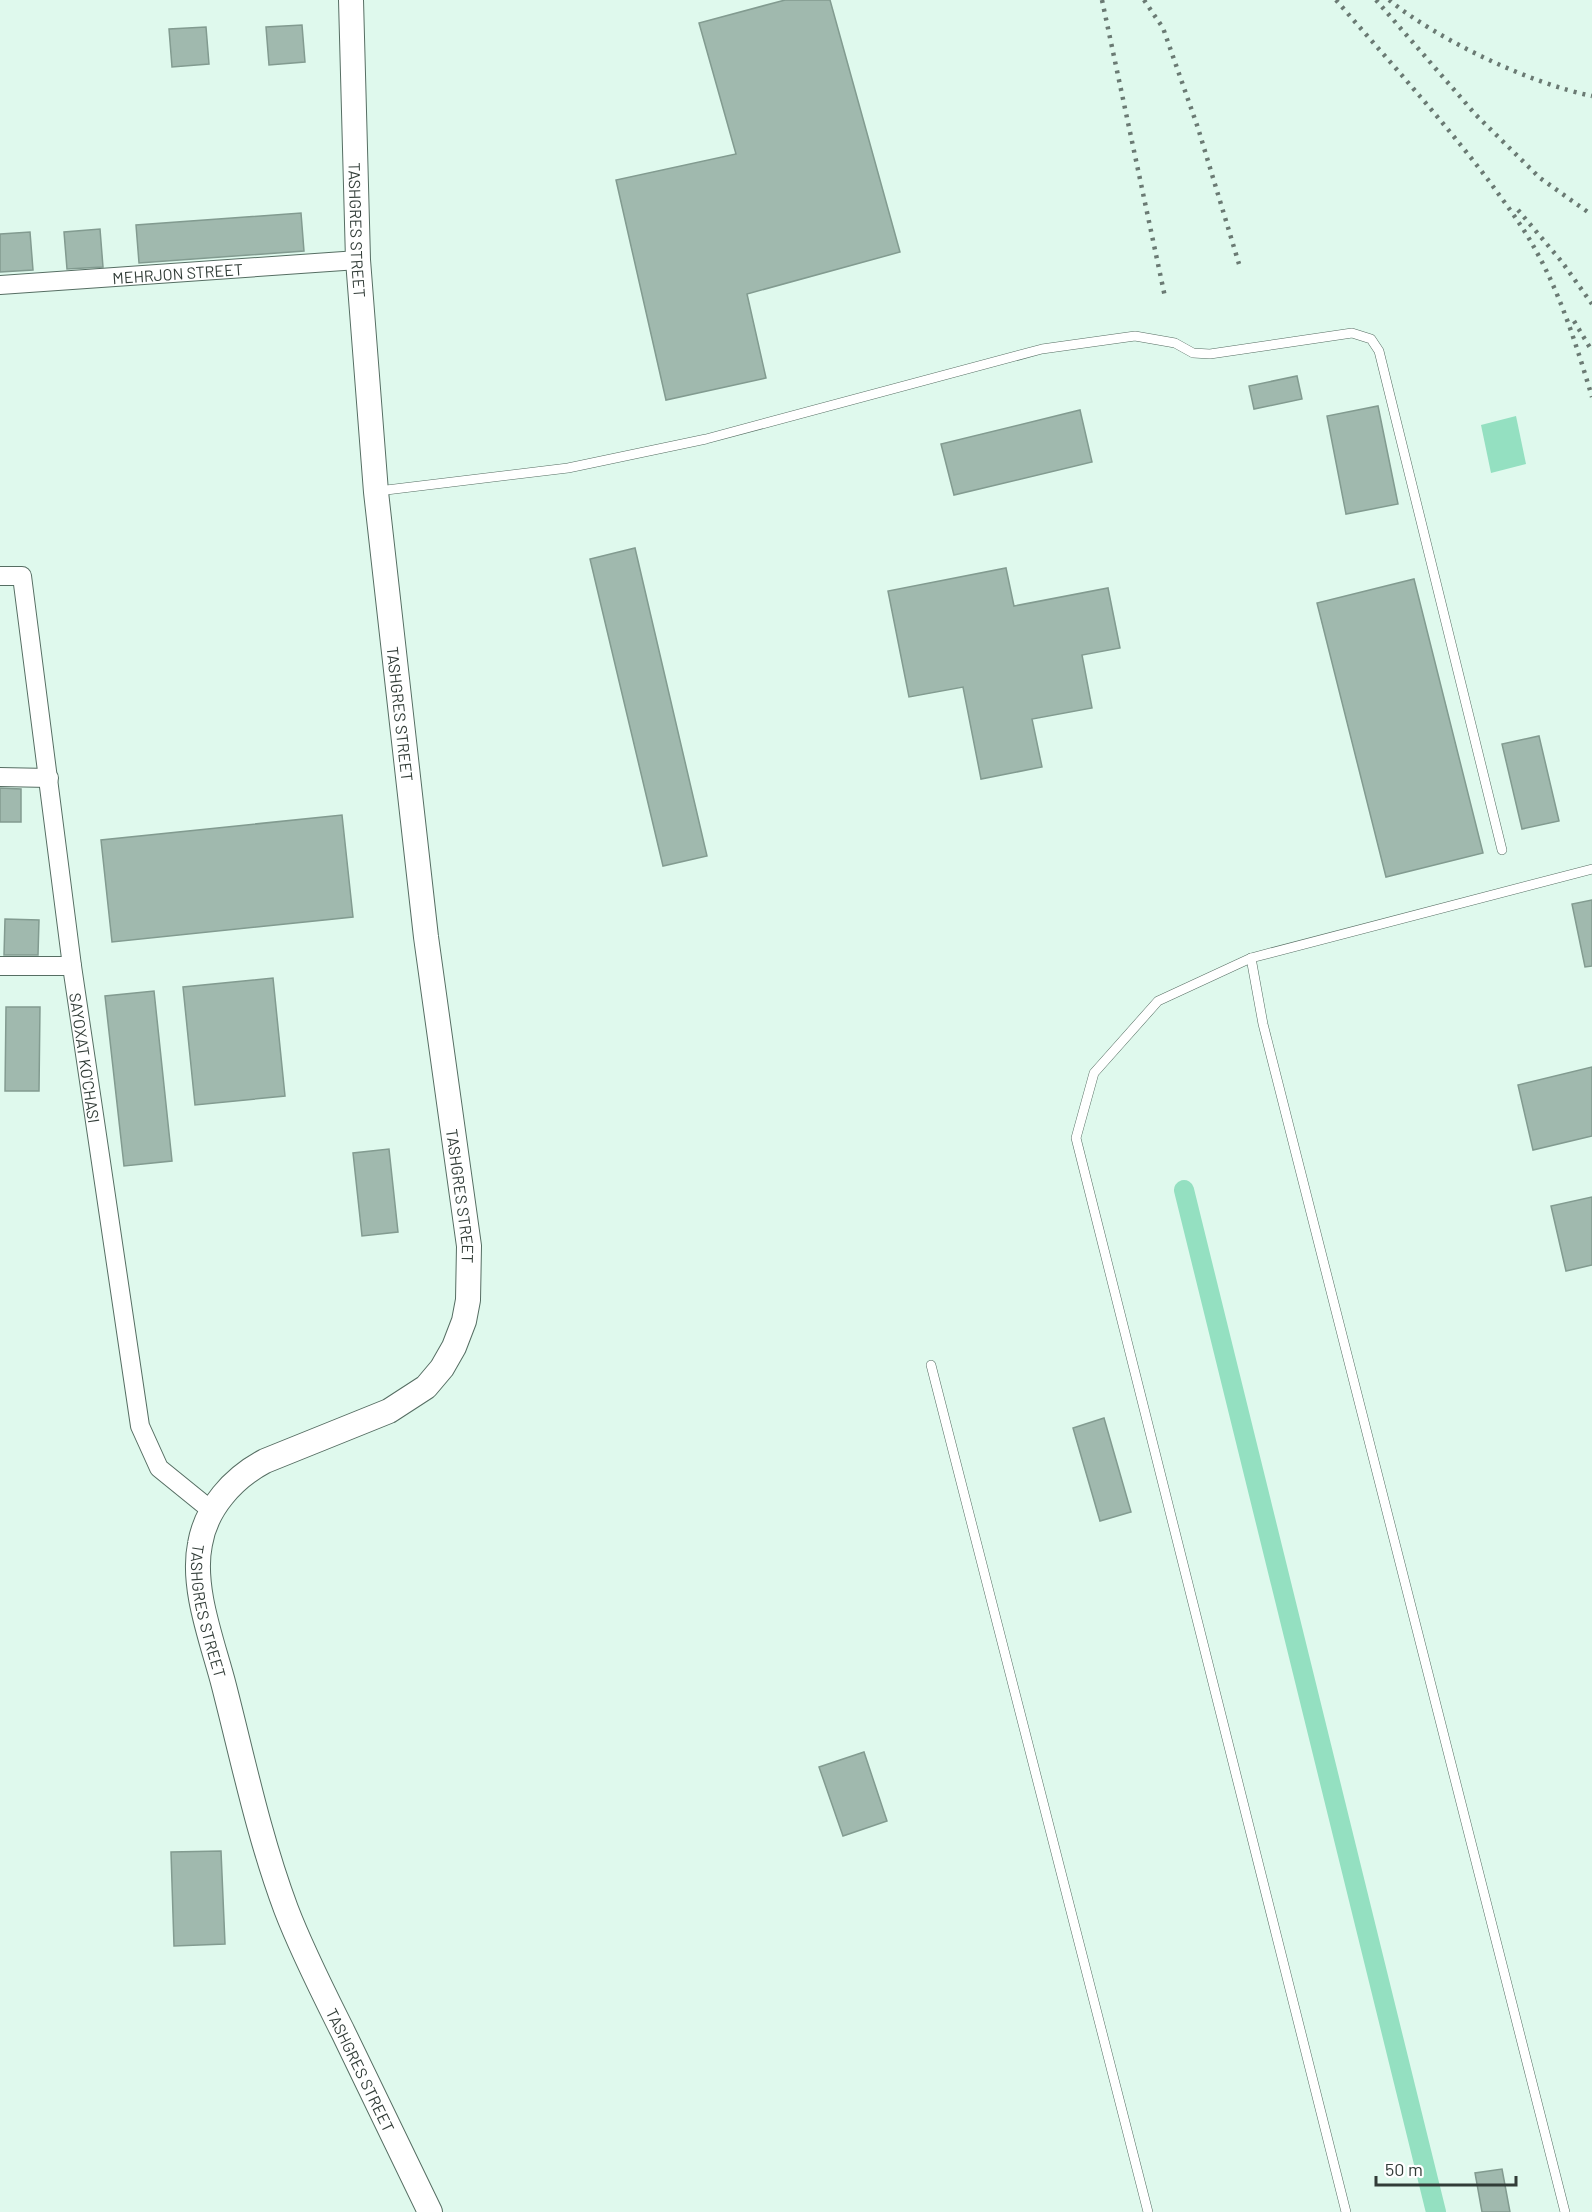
<svg xmlns="http://www.w3.org/2000/svg" width="1592" height="2212" font-family="Barlow,sans-serif">
  <style>
    .water { fill: #94e0c1 }
    .lines { fill: none; stroke-linecap: round; stroke-linejoin: round }
    .canal { stroke: #94e0c1; stroke-width: 20 }
    .building { fill: #a0b9ae; stroke: #829b90; stroke-width: 1.5 }
    .lane-casing { stroke: #566e63; stroke-width: 10 }
    .street-casing { stroke: #566e63; stroke-width: 20 }
    .secondary-casing { stroke: #566e63; stroke-width: 26 }
    .lane { stroke: #fff; stroke-width: 9 }
    .street { stroke: #fff; stroke-width: 18 }
    .secondary { stroke: #fff; stroke-width: 24 }
    .rail { stroke: #6a7a73; stroke-width: 4.5; stroke-dasharray: 3 6; stroke-linecap: butt }
    .labels { text-anchor: middle; dominant-baseline: central; stroke-width: 6; stroke-linejoin: round; paint-order: stroke }
    .street-label { font-size: 16px; fill: #323d38; stroke: #fff }
  </style>
  <rect width="100%" height="100%" fill="#dff9ed"/>
  <path class="water" d="M1516 416 1526 464 1491 473 1481 425Z"/>
  <g class="lines">
    <path class="canal" d="M1184 1190 1436 2212"/>
  </g>
  <g class="building">
    <path d="M785 0H830L900 252 747 294 766 378 666 400 616 180 736 154 699 23Z"/>
    <path d="M302 25 305 62 269 65 266 27Z"/>
    <path d="M206 27 209 64 172 67 169 29Z"/>
    <path d="M301 213 304 251 139 263 136 225Z"/>
    <path d="M100 229 103 267 67 269 64 232Z"/>
    <path d="M30 232 33 270 0 272V234Z"/>
    <path d="M1297 376 1302 399 1254 409 1249 386Z"/>
    <path d="M1378 406 1398 504 1346 514 1327 416Z"/>
    <path d="M1080 410 1092 462 954 495 941 444Z"/>
    <path d="M635 548 707 856 663 866 590 559Z"/>
    <path d="M1006 568 1014 606 1108 588 1120 648 1082 655 1092 708 1032 719 1042 767 981 779 963 687 909 697 888 591Z"/>
    <path d="M1414 579 1483 853 1386 877 1317 603Z"/>
    <path d="M1539 736 1559 821 1522 829 1502 744Z"/>
    <path d="M0 788 21 789V822H0Z"/>
    <path d="M342 815 353 917 112 942 101 840Z"/>
    <path d="M1592 900V966L1585 967 1572 904Z"/>
    <path d="M5 919 39 920 38 955H4Z"/>
    <path d="M273 978 285 1096 195 1105 183 987Z"/>
    <path d="M154 991 172 1161 124 1166 105 996Z"/>
    <path d="M6 1007H40L39 1091H5Z"/>
    <path d="M1592 1067V1136L1533 1150 1518 1085Z"/>
    <path d="M389 1149 398 1232 362 1236 353 1153Z"/>
    <path d="M1592 1197V1265L1566 1271 1551 1206Z"/>
    <path d="M1104 1418 1131 1512 1100 1521 1073 1428Z"/>
    <path d="M864 1752 887 1821 843 1836 819 1767Z"/>
    <path d="M221 1851 225 1944 174 1946 171 1852Z"/>
    <path d="M1502 2169 1510 2212H1482L1475 2173Z"/>
  </g>
  <g class="lines">
    <defs>
      <g id="lane">
        <path d="M378 491 568 468 706 439 1042 349 1135 336 1175 343 1193 353 1210 354 1352 333 1371 339 1379 351 1502 850"/>
        <path d="M1251 958 1263 1024 1565 2212"/>
        <path d="M931 1365 1148 2212"/>
        <path d="M1346 2212 1076 1138 1094 1073 1158 1001 1251 958 1592 869"/>
      </g>
      <g id="street">
        <path id="s1" d="M0 285 358 260"/>
        <path id="s2" d="M0 576H22L72 966 140 1426 159 1468 212 1511"/>
        <path d="M0 777 49 778"/>
        <path d="M0 966H72"/>
      </g>
      <g id="secondary">
        <path id="s3" d="M351 0 358 260 376 492 426 937 469 1246 468 1300 464 1321 454 1347 442 1368 426 1387 389 1411 265 1461C233 1478 206 1508 200 1544 191 1588 213 1643 224 1686 243 1760 259 1837 286 1909 302 1951 323 1992 343 2032 372 2092 401 2152 430 2212"/>
      </g>
    </defs>
    <use href="#lane" class="lane-casing"/>
    <use href="#street" class="street-casing"/>
    <use href="#secondary" class="secondary-casing"/>
    <use href="#lane" class="lane"/>
    <use href="#street" class="street"/>
    <use href="#secondary" class="secondary"/>
    <g class="rail">
      <path d="M1102 0 1165 297"/>
      <path d="M1144 0 1163 28 1198 128 1239 264"/>
      <path d="M1336 0C1388 60 1441 118 1489 181 1505 203 1522 225 1535 249 1561 295 1577 347 1592 397"/>
      <path d="M1376 0 1476 115 1540 178 1592 215"/>
      <path d="M1389 0C1440 41 1529 83 1592 96"/>
      <path d="M1518 210 1562 262 1592 304"/>
      <path d="M1574 321 1592 351"/>
    </g>
  </g>
  <g class="labels">
    <g class="street-label">
      <text stroke="none"><textPath href="#s3" startOffset="230">TASHGRES STREET</textPath></text>
      <text stroke="none"><textPath href="#s1" startOffset="178">MEHRJON STREET</textPath></text>
      <text stroke="none"><textPath href="#s3" startOffset="716">TASHGRES STREET</textPath></text>
      <text stroke="none"><textPath href="#s2" startOffset="508">SAYOXAT KO'CHASI</textPath></text>
      <text stroke="none"><textPath href="#s3" startOffset="1202">TASHGRES STREET</textPath></text>
      <text stroke="none"><textPath href="#s3" startOffset="1760">TASHGRES STREET</textPath></text>
      <text stroke="none"><textPath href="#s3" startOffset="2246">TASHGRES STREET</textPath></text>
    </g>
  </g>
  <path d="M1376 2176v9h140v-9" fill="none" stroke="#323d38" stroke-width="3"/>
  <text x="1385" y="2176" font-size="18" fill="#323d38" stroke="#ffffff" stroke-width="4.5" paint-order="stroke">50 m</text>
</svg>
